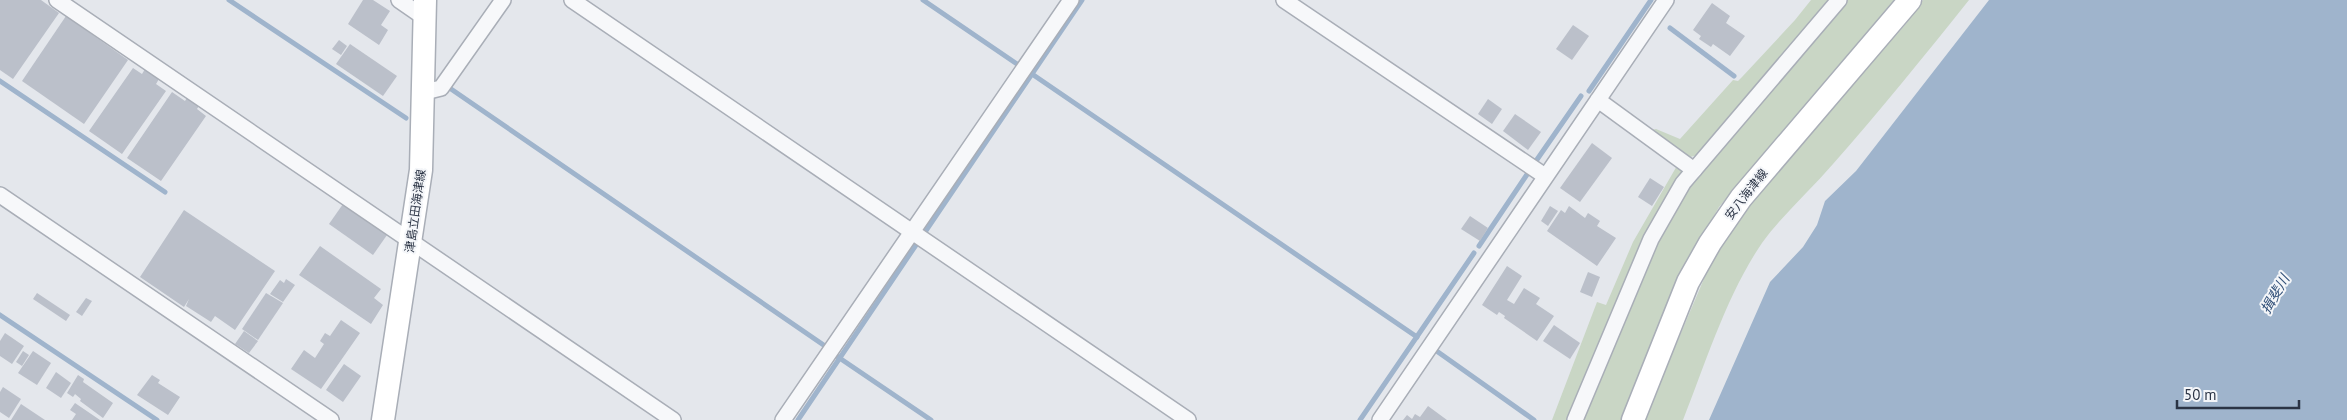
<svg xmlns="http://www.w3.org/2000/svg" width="2347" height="420" font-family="'PT Sans','Noto Sans JP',sans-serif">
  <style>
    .green { fill: #c9d6c5 }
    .water { fill: #9fb4cc }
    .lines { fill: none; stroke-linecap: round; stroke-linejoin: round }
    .stream { stroke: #9fb4cc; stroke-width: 5 }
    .building { fill: #bbc0ca }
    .street-casing { stroke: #a9aeb7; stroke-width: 18 }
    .secondary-casing { stroke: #a9aeb7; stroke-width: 25 }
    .street { stroke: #f7f8fa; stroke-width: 15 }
    .secondary { stroke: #fff; stroke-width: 22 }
    .labels { text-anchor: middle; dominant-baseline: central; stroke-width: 4; stroke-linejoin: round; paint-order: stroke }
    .street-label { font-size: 12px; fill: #2b3445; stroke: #f4f6f9 }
    .water-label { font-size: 14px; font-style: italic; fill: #34527a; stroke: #f4f6f9 }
  </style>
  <rect width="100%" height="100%" fill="#e4e7ec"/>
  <g class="green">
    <path d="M1811 0H1830L1698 155 1686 158 1648 131 1656 129 1680 139 1733 80 1738 81 1742 77 1795 20Z"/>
    <path d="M1844 0H1895L1719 207 1691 257 1621 420H1580L1653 244 1682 192Z"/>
    <path d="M1923 0H1969C1925 55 1880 111 1833 164 1810 191 1783 214 1762 243 1727 294 1706 362 1683 420H1644L1706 274 1732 227 1758 189 1904 26Z"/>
    <path d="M1678 164 1685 171 1570 420H1552L1597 302 1606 305 1633 242Z"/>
  </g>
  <path class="water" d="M1989 0H2347V420H1709L1770 282 1803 247 1817 225 1825 201 1856 171Z"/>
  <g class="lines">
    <g class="stream">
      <path d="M229 0 406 118"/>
      <path d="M923 0 1017 64"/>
      <path d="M1670 28 1734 76"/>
      <path d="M1032 74 1417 337"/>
      <path d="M0 81 165 192"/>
      <path d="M451 89 825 346"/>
      <path d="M1589 91 1651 0"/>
      <path d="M1536 161 1581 96"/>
      <path d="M925 232 1082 0"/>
      <path d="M1479 246 1528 173"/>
      <path d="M0 315 157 420"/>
      <path d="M1438 352 1534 420"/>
      <path d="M838 357 931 420"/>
      <path d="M798 420 918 242"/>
      <path d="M1360 420 1474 253"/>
    </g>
  </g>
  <g class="building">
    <path d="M0 0H41L59 13 13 79 0 70Z"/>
    <path d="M363 0H373L390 11 381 25 388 30 379 45 348 24Z"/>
    <path d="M1712 3 1730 16 1726 23 1745 36 1730 56 1713 44 1711 47 1699 39 1701 36 1693 30Z"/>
    <path d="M66 16 128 60 84 124 22 81Z"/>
    <path d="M1573 25 1589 36 1572 60 1556 49Z"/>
    <path d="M339 40 347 46 341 55 332 49Z"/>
    <path d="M350 44 397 76 383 96 336 64Z"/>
    <path d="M133 68 142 74 145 69 159 79 156 84 166 91 122 154 89 131Z"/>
    <path d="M172 92 185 101 188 96 200 104 197 109 206 116 161 181 127 158Z"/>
    <path d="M1488 99 1502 109 1492 124 1478 114Z"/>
    <path d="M1515 114 1541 132 1528 150 1503 131Z"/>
    <path d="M1592 143 1612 158 1580 202 1560 188Z"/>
    <path d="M1650 178 1664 187 1652 206 1638 197Z"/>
    <path d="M343 204 387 235 373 255 329 224Z"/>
    <path d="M1550 206 1558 211 1548 226 1541 221Z"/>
    <path d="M1569 206 1585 218 1588 213 1600 221 1597 226 1616 238 1597 266 1547 231 1561 210 1565 213Z"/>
    <path d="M184 210 275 271 235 330 215 316 211 322 186 306 189 299 184 307 140 277Z"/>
    <path d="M1470 216 1488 228 1480 241 1461 229Z"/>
    <path d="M320 246 381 289 374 298 383 305 371 324 299 275Z"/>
    <path d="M1507 266 1522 276 1507 300 1514 304 1524 288 1540 298 1536 304 1554 316 1537 341 1504 318 1505 316 1499 312 1497 315 1482 305Z"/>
    <path d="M1588 272 1600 277 1592 297 1580 292Z"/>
    <path d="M286 279 295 285 283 302 270 294 280 280 284 283Z"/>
    <path d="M37 293 70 315 66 321 33 299Z"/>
    <path d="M266 293 283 303 258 340 242 329Z"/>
    <path d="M86 298 92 301 82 316 76 312Z"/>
    <path d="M341 320 360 333 321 389 291 369 304 350 315 358 324 344 320 341 325 333 330 336Z"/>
    <path d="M1554 325 1580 343 1570 359 1543 341Z"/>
    <path d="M244 331 258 341 249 353 235 344Z"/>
    <path d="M5 333 24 346 12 364 0 356V341Z"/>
    <path d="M23 351 29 355 22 366 16 362Z"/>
    <path d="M33 351 51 363 37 385 18 373Z"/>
    <path d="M344 364 361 376 343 402 326 390Z"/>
    <path d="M56 372 71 383 61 398 46 388Z"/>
    <path d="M78 375 84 379 83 382 113 403 103 418 80 401 81 399 75 394 82 384 73 397 67 393Z"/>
    <path d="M152 375 160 380 158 383 180 397 168 415 137 395Z"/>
    <path d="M3 387 21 399 9 418 0 412V392Z"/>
    <path d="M75 403 100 420H72L76 414 70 410Z"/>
    <path d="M21 404 45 420H11Z"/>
    <path d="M1428 406 1447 420H1403L1407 415 1412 419 1415 414 1420 417Z"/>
  </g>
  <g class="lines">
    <defs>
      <g id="street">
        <path d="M57 0 673 420"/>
        <path d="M399 0 425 18"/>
        <path d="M572 0 1188 420"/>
        <path d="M1284 0 1545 176"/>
        <path d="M425 92 441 88 503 0"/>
        <path d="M1598 100 1694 170"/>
        <path d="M0 195 331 420"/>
        <path d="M783 420 1071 0"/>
        <path d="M1380 420 1666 0"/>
        <path d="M1575 420 1651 239 1683 183 1839 0"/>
      </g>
      <g id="secondary">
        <path d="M383 420 421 170 425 0"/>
        <path d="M1633 420 1688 282 1710 243 1741 198 1910 0"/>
      </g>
    </defs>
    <use href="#street" class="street-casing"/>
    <use href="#secondary" class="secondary-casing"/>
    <use href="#street" class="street"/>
    <use href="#secondary" class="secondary"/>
  </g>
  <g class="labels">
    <g class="street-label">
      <text transform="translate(1746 194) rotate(-52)">安八海津線</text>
      <text transform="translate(415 211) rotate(-82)">津島立田海津線</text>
    </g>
    <g class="water-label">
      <text transform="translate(2275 294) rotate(-60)">揖斐川</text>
    </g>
  </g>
  <path d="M2177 400v8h122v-8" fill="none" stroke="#2b3445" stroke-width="2.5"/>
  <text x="2184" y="400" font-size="15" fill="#2b3445" stroke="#f4f6f9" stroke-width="4" paint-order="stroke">50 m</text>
</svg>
